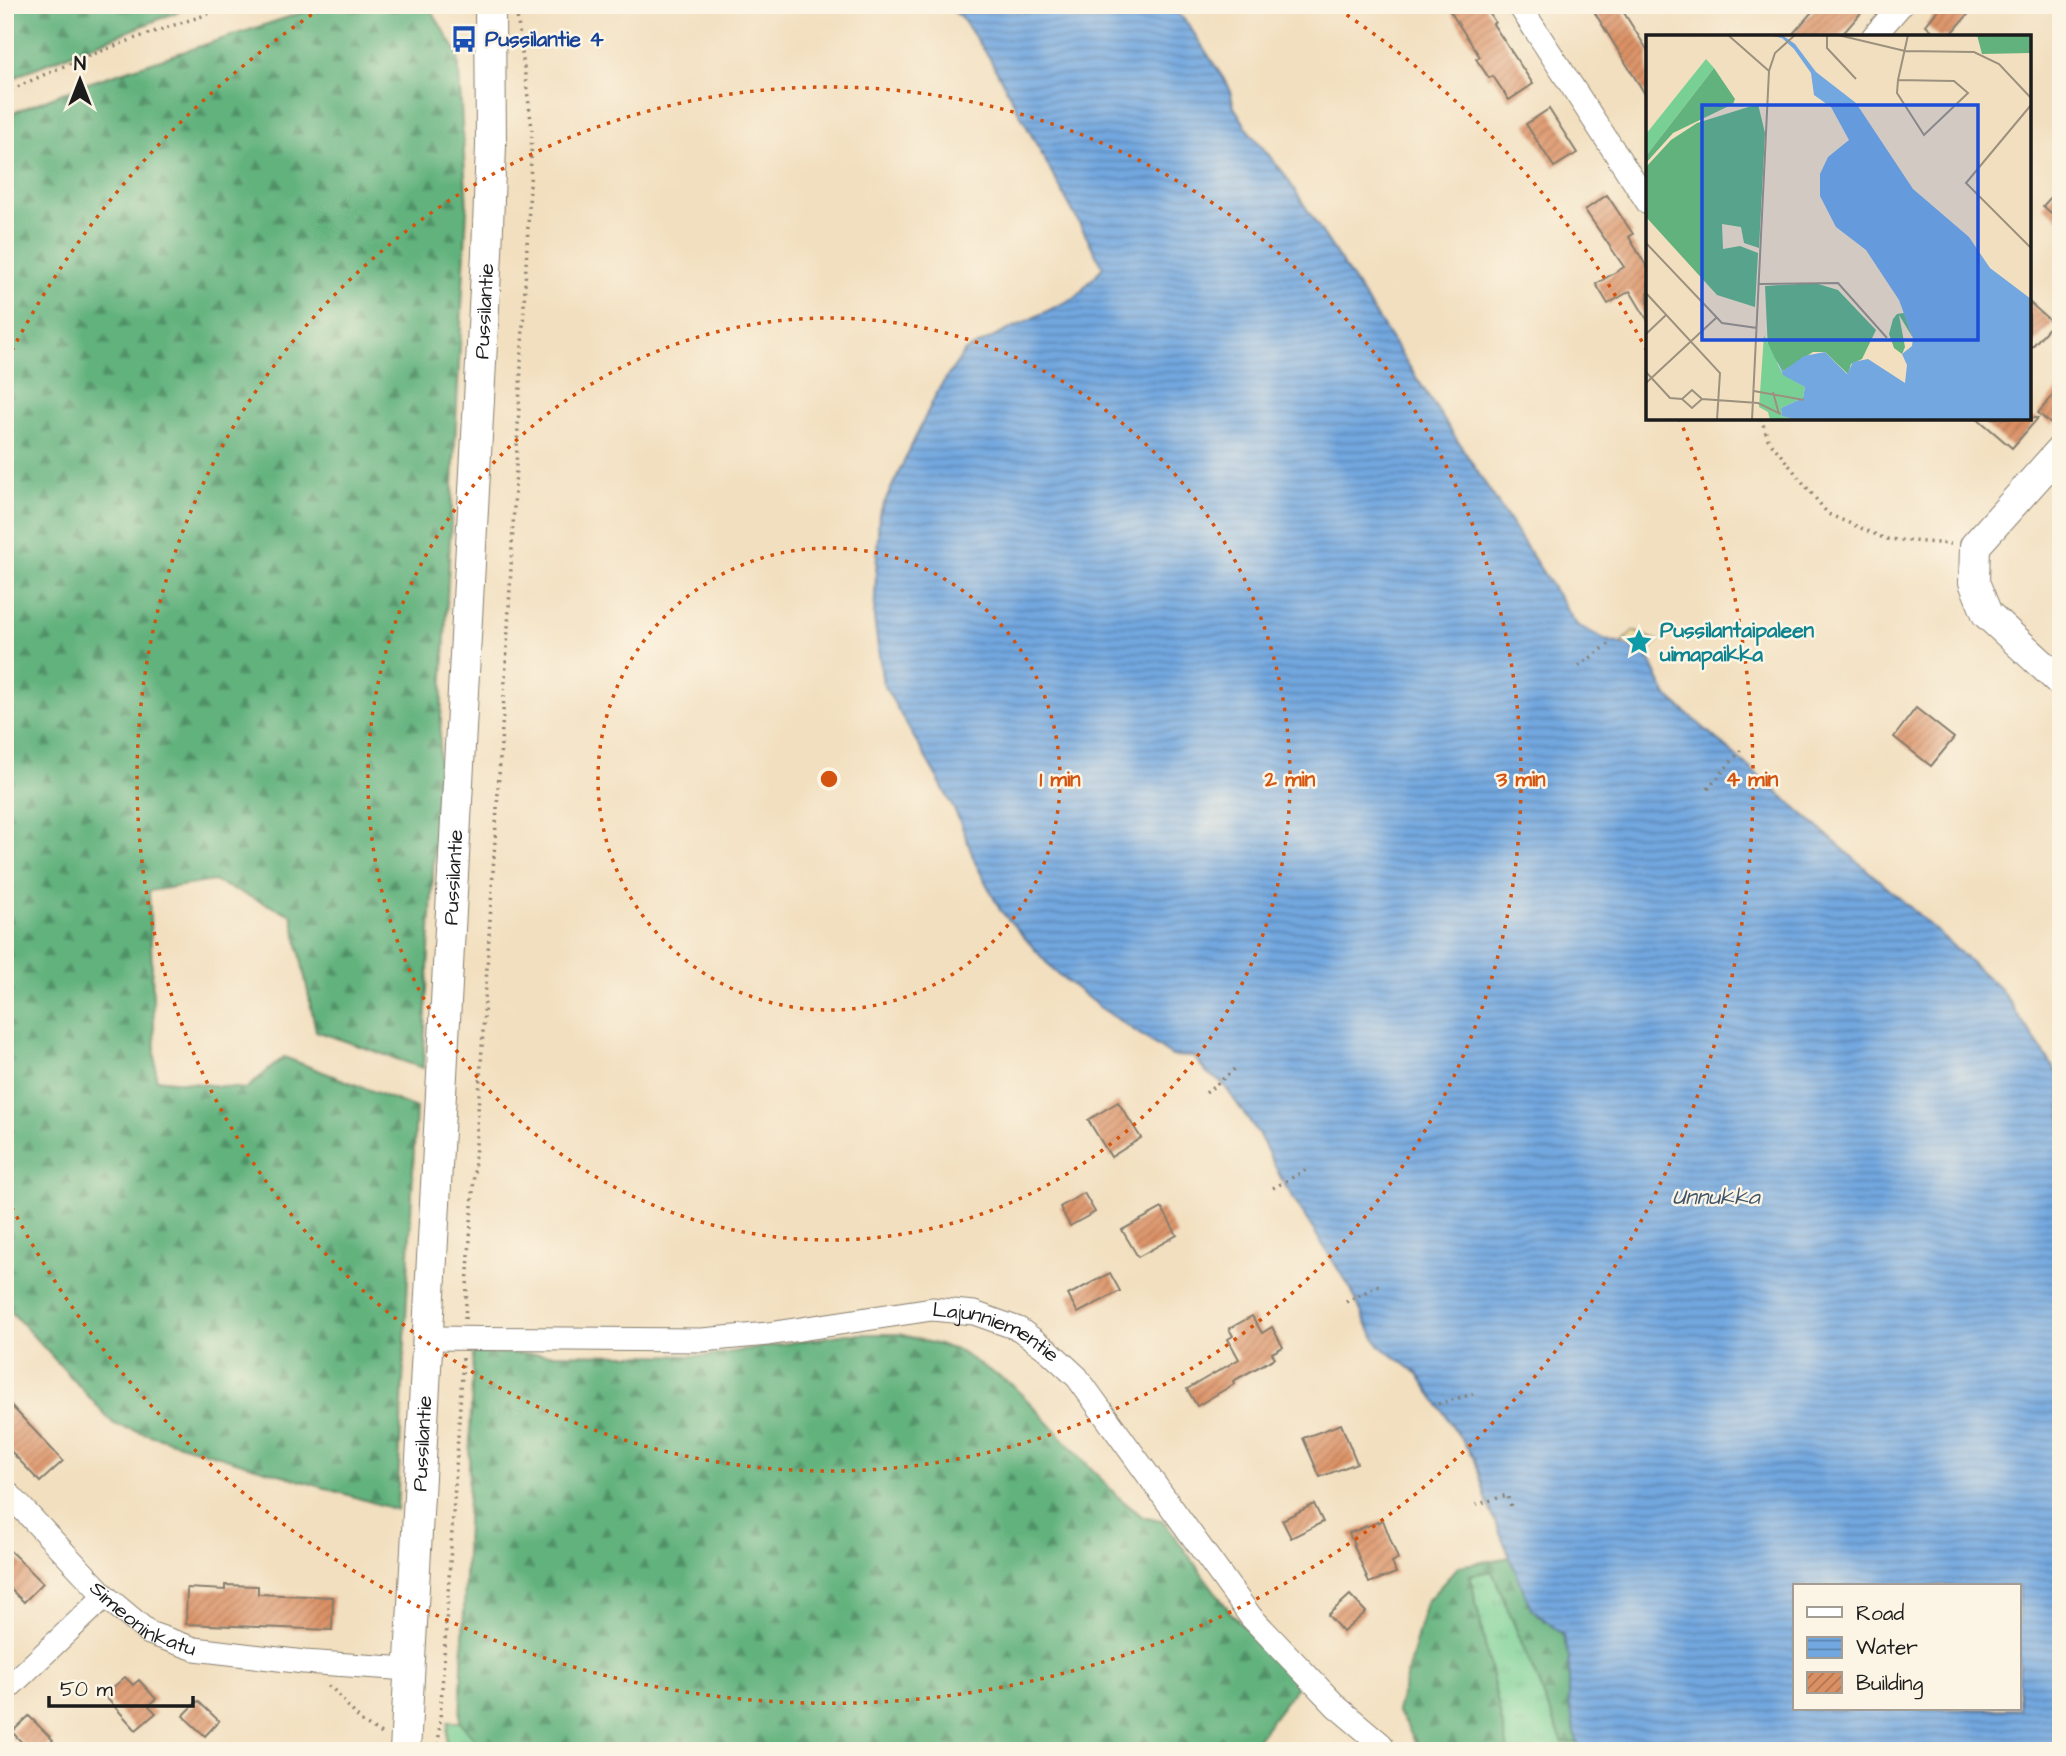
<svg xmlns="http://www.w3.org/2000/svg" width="2066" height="1756" font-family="'Architects Daughter',sans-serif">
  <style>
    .grass { fill: url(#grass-tufts); stroke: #4a7658; stroke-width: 2 }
    .forest { fill: url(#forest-firs); stroke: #3f674d; stroke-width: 2 }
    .sand { fill: url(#sand-dots); stroke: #857b5d; stroke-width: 2 }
    .park { fill: url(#park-crowns); stroke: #4a7658; stroke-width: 2 }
    .water { fill: url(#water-rules); stroke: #47627e; stroke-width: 2; fill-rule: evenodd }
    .building { fill: url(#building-hatch) }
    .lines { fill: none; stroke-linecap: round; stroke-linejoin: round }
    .minor-casing { stroke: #877e6e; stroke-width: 25 }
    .tertiary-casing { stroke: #877e6e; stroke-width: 32 }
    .path { stroke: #877e6e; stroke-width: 3.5; stroke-dasharray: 2 5; stroke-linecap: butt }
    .minor { stroke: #fff; stroke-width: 23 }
    .tertiary { stroke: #fff; stroke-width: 30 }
    .ring { fill: none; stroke: #d4530e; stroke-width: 3.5; stroke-dasharray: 3.5 7 }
    .labels { text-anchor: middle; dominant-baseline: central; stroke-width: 5; stroke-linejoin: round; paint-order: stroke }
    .transit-label { font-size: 21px; font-weight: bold; fill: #164399; stroke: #fcf5e5; text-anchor: start }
    .street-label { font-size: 21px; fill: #1c1c1c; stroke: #fcf5e5 }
    .culture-label { font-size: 21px; font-weight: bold; fill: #0d838f; stroke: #fcf5e5; text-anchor: start }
    .water-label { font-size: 23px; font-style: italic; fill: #3e546a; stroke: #fcf5e5 }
    .inset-road { fill: none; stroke: #9c917e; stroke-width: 2 }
    .view { fill: #1d4ed8; fill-opacity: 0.15; stroke: #1d4ed8; stroke-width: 3.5 }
    .inset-edge { fill: none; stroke: #1c1c1c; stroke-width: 3.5 }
    .centre { fill: #d4530e; stroke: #fcf5e5; stroke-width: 3.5 }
    .ring-label { font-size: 21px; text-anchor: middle; font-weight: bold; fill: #d4530e; stroke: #fcf5e5; stroke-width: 5; stroke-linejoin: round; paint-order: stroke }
  </style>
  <defs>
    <pattern id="grass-tufts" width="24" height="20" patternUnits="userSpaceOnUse" patternTransform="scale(1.75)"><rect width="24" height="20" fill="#78d095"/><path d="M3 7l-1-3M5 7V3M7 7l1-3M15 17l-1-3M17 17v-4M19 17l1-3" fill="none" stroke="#67b280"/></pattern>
    <pattern id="forest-firs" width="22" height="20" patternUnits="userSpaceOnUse" patternTransform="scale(1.75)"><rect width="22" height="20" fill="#62b27e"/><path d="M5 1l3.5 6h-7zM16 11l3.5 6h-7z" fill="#509066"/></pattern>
    <pattern id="sand-dots" width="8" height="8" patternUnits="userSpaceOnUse" patternTransform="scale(1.75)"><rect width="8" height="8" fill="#eeda9e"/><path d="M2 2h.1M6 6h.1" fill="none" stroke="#ccba88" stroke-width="1.8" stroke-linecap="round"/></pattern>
    <pattern id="park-crowns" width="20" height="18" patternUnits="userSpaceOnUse" patternTransform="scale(1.75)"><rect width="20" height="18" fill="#78d095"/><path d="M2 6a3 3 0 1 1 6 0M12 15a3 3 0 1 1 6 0" fill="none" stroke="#67b280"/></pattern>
    <pattern id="water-rules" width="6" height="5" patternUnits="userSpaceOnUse" patternTransform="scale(1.75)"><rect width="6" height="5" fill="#72a7df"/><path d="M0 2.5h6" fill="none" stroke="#5d87b4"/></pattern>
    <pattern id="building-hatch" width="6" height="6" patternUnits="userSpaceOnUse" patternTransform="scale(1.75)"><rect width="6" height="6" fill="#db9064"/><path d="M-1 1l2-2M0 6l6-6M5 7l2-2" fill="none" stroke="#b17552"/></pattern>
  </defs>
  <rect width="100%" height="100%" fill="#fcf5e5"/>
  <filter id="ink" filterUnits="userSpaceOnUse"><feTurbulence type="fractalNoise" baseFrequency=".0143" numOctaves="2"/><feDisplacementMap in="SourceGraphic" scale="14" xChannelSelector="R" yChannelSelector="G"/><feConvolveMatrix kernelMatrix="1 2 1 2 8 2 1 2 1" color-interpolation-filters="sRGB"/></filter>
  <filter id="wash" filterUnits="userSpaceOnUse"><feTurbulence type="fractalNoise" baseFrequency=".00686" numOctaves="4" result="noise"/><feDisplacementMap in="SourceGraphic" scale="28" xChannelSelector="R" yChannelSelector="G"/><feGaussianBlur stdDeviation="1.57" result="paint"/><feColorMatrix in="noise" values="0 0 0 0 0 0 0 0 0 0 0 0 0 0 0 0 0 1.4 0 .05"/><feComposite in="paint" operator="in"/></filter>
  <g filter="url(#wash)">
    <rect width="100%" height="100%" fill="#f2dfbf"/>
    <path class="grass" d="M1493 1571 1563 1743H1579V1751H1508L1470 1575Z"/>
    <g class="forest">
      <path d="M5 5H195L30 70 5 83Z"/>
      <path d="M325 5H428L458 54 467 209 423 1068 316 1031 292 915 214 881 149 891 156 1079 246 1089 284 1057 416 1108 397 1510 114 1424 5 1305V116L88 83Z"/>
      <path d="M847 1334H899L957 1350 1014 1386 1117 1496 1143 1517 1164 1522 1231 1613 1300 1683 1248 1751H484L460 1722 473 1353 707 1356Z"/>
      <path d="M1510 1557 1531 1608 1563 1635 1569 1657V1702L1579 1743H1563L1492 1571 1470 1575 1508 1751H1419L1407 1726 1397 1712 1426 1602 1459 1566Z"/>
    </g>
    <path class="sand" d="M1633 631 1658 641 1647 654 1621 644Z"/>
    <path class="park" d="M448 1722H460L484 1751H446Z"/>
    <path class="water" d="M945 5H1171L1188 24 1229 87 1234 107 1251 134 1283 172 1577 625 1606 640 1632 647 1647 654 1666 695 1920 916 2001 990 2061 1078V1751H1579L1569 1702V1657L1563 1635 1531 1608 1487 1502 1475 1460 1418 1374 1380 1346 1366 1323 1352 1291 1283 1182 1258 1133 1223 1084 1207 1073 1194 1057 1172 1056 1098 1006 1053 970 1000 910 975 862 959 819 938 779 883 684 874 618 879 514 938 390 965 351 1076 297 1103 267 989 57 961 17ZM1795 1586H2019V1709H1795Z"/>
    <g id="blocks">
      <g class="building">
        <path d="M1446 5H1484L1495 22 1493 24 1533 84 1509 100 1493 76 1489 78 1476 59 1480 57Z"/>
        <path d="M1590 5H1619L1648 51V99Z"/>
        <path d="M1818 5H1868L1840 37H1790Z"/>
        <path d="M1942 5H1976L1949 37H1939L1926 25Z"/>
        <path d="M1549 109 1577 153 1554 167 1526 124Z"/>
        <path d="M2061 186V221L2043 206Z"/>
        <path d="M1607 195 1633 234 1629 237 1648 269V321L1630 291 1608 304 1596 284 1624 267 1585 210Z"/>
        <path d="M2029 302 2053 323 2029 350Z"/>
        <path d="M2061 386V414L2052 425 2038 413Z"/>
        <path d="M1977 418H2038L2012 448Z"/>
        <path d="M1916 708 1954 738 1931 766 1894 737Z"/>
        <path d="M1118 1102 1141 1138 1111 1157 1088 1120Z"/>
        <path d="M1084 1193 1095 1212 1070 1226 1060 1207Z"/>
        <path d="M1162 1208 1177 1235 1138 1257 1122 1230Z"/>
        <path d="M1110 1273 1120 1291 1078 1313 1068 1295Z"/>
        <path d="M1252 1316 1262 1333 1272 1327 1283 1347 1272 1353 1275 1358 1233 1381 1234 1384 1197 1406 1187 1389 1239 1359 1228 1339 1233 1336 1229 1329Z"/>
        <path d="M5 1399 63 1461 40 1482 5 1445Z"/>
        <path d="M1341 1424 1357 1463 1320 1477 1303 1438Z"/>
        <path d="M1314 1504 1323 1522 1291 1538 1282 1520Z"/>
        <path d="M1383 1520 1398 1559 1392 1562 1396 1573 1369 1583 1349 1533Z"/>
        <path d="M5 1546 43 1583 24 1602 5 1584Z"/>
        <path d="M225 1585 258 1586V1594L333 1597 332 1630 186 1624 187 1588 225 1590Z"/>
        <path d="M1350 1595 1366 1612 1343 1632 1328 1615Z"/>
        <path d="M125 1677 133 1685 139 1680 156 1699 149 1706 156 1713 136 1730 104 1695Z"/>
        <path d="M198 1701 219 1721 205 1736 183 1716Z"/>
        <path d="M29 1716 53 1740 43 1751H30L12 1732Z"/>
      </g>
    </g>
  </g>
  <g filter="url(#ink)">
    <use href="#blocks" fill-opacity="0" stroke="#877e6e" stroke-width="2"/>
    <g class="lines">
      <defs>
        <g id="minor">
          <path d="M1519 5 1648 203"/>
          <path d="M1873 37 1901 5"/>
          <path id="s1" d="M427 1338 702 1340 768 1334 932 1309 974 1313 1019 1329 1049 1351 1077 1377 1251 1617 1337 1707 1381 1744"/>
          <path id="s2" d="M5 1490 105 1596 149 1633 195 1649 304 1662 408 1669"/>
          <path d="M5 1691 105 1596"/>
        </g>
        <g id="tertiary">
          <path d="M2061 450 1975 546 1974 582 1987 614 2061 682"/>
          <path id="s3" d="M405 1751 487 253 491 145 490 5"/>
        </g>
      </defs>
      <use href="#minor" class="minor-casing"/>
      <use href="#tertiary" class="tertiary-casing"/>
      <g class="path">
        <path d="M5 93C80 56 158 29 238 5"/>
        <path d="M1761 418 1768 439 1828 514 1886 539 1951 544"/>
        <path d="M1579 666 1612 642"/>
        <path d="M1708 789 1741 750"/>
        <path d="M1206 1093 1237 1067"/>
        <path d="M1273 1188 1306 1170"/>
        <path d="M1346 1302 1379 1285"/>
        <path d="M465 1319 507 648 530 185 532 128 516 7"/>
        <path d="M1438 1404 1473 1394"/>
        <path d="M1476 1505 1507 1495 1512 1509"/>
        <path d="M328 1686 332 1688 362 1722 381 1734"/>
        <path d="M438 1751 463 1358"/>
      </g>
      <use href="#minor" class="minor"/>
      <use href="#tertiary" class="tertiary"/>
    </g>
  </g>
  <g class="ring">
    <circle cx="829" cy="779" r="231"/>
    <circle cx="829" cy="779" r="461"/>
    <circle cx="829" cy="779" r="692"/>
    <path d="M7 360A923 923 0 0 1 320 9M1338 9A923 923 0 0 1 1648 353M1679 418A923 923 0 0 1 7 1198"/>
  </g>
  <defs>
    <symbol id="bus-bare" viewBox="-9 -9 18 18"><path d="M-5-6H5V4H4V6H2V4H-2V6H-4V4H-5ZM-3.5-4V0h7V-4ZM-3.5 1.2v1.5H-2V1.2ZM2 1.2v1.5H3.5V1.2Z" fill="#1a4fb4" stroke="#fcf5e5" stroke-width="2.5" paint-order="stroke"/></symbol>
    <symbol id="sight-bare" viewBox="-9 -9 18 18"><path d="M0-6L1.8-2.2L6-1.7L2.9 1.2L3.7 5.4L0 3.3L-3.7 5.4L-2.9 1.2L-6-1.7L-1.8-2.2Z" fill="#0f9aa8" stroke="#fcf5e5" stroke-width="2.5" paint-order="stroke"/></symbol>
  </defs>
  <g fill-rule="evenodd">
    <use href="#bus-bare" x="445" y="20" width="38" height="38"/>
    <use href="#sight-bare" x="1620" y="623" width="38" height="38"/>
  </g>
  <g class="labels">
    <g class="transit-label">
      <text x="485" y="39">Pussilantie 4</text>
    </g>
    <g class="street-label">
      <text stroke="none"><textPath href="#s3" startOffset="1442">Pussilantie</textPath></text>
      <text stroke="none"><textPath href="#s3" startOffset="875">Pussilantie</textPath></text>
      <text stroke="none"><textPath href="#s1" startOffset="576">Lajunniementie</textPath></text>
      <text stroke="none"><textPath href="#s3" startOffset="308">Pussilantie</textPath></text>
      <text stroke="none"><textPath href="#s2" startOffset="191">Simeoninkatu</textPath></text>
    </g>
    <g class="culture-label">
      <text x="1660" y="630">Pussilantaipaleen<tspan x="1660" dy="24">uimapaikka</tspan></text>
    </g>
    <g class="water-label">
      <text x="1716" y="1197">Unnukka</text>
    </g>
  </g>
  <g transform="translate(1646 35)">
    <rect width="385" height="385" fill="#f2dfbf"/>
    <path d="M60 24 68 33 0 121V99Z" fill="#78d095"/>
    <path d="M331 0H385V18L336 19ZM68 33 89 64 87 69 27 98 0 128V121ZM112 69 119 98 113 213 98 208 95 192 76 189 77 214 94 211 112 218 109 272 71 260 0 182V132L25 105 51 88ZM169 248 192 255 230 295 216 324 205 329 202 339 179 317H167L137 336 122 314 119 251ZM258 278 267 303 253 280 259 312 256 319 248 313 243 299 247 284 251 279Z" fill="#62b27e"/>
    <path d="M118 300 136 338 159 352 157 363 135 373 136 381 151 385H124L122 377 113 372Z" fill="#78d095"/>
    <path d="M121 0H136L149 9 170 37 210 68 267 154 323 202 344 233 385 264V385H151L136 381 135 373 157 363 159 352 137 340 131 325 137 336 158 321 179 317 201 339 207 327 222 324 259 348 261 330 256 319 266 311 267 303 253 265 220 215 190 192 174 161V139L182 122 203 105 185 72 168 60 165 38 148 14 136 3Z" fill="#72a7df"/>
    <path class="inset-road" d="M82 0 123 36M181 0V13L210 44M192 0 259 16 328 17 353 29 385 63M252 45 308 46 322 58 278 100 251 58 252 45 262 0M385 70 320 148 385 213M0 208 76 288 111 293M113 249 192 248 241 303M0 258 74 338 71 385M0 299 20 280M0 337 24 363 36 364 46 373 56 364M0 348 70 283M108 356 158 365M127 357 133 379M36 364 46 355 56 364 112 368 135 379M106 385 123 36 129 18 149 0"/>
    <path class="view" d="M56 70H332V305H56Z"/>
    <rect width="385" height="385" class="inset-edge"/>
  </g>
  <circle cx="829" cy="779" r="10" class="centre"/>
  <g class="ring-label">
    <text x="1060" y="786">1 min</text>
    <text x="1290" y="786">2 min</text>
    <text x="1521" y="786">3 min</text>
    <text x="1752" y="786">4 min</text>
  </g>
  <rect width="2066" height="1756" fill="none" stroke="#fcf5e5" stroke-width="28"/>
  <rect x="1793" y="1584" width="228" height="126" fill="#fcf5e5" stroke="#a29e95" stroke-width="2"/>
  <rect x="1807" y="1607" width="35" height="10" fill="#ffffff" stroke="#a29e95" stroke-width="2"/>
  <text x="1856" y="1620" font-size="21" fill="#1c1c1c">Road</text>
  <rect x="1807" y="1637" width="35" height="21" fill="url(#water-rules)" stroke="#a29e95" stroke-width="2"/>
  <text x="1856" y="1654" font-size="21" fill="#1c1c1c">Water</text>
  <rect x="1807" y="1672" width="35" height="21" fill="url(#building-hatch)" stroke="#a29e95" stroke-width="2"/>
  <text x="1856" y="1690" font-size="21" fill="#1c1c1c">Building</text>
  <g transform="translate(80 80)" stroke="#fcf5e5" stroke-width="5" paint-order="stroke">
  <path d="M0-5L12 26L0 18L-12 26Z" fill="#1c1c1c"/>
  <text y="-10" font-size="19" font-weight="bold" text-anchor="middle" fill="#1c1c1c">N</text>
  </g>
  <path d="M49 1696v10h144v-10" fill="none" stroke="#1c1c1c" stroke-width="3.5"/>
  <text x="60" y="1696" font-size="21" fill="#1c1c1c" stroke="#fcf5e5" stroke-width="5" paint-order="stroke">50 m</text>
</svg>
